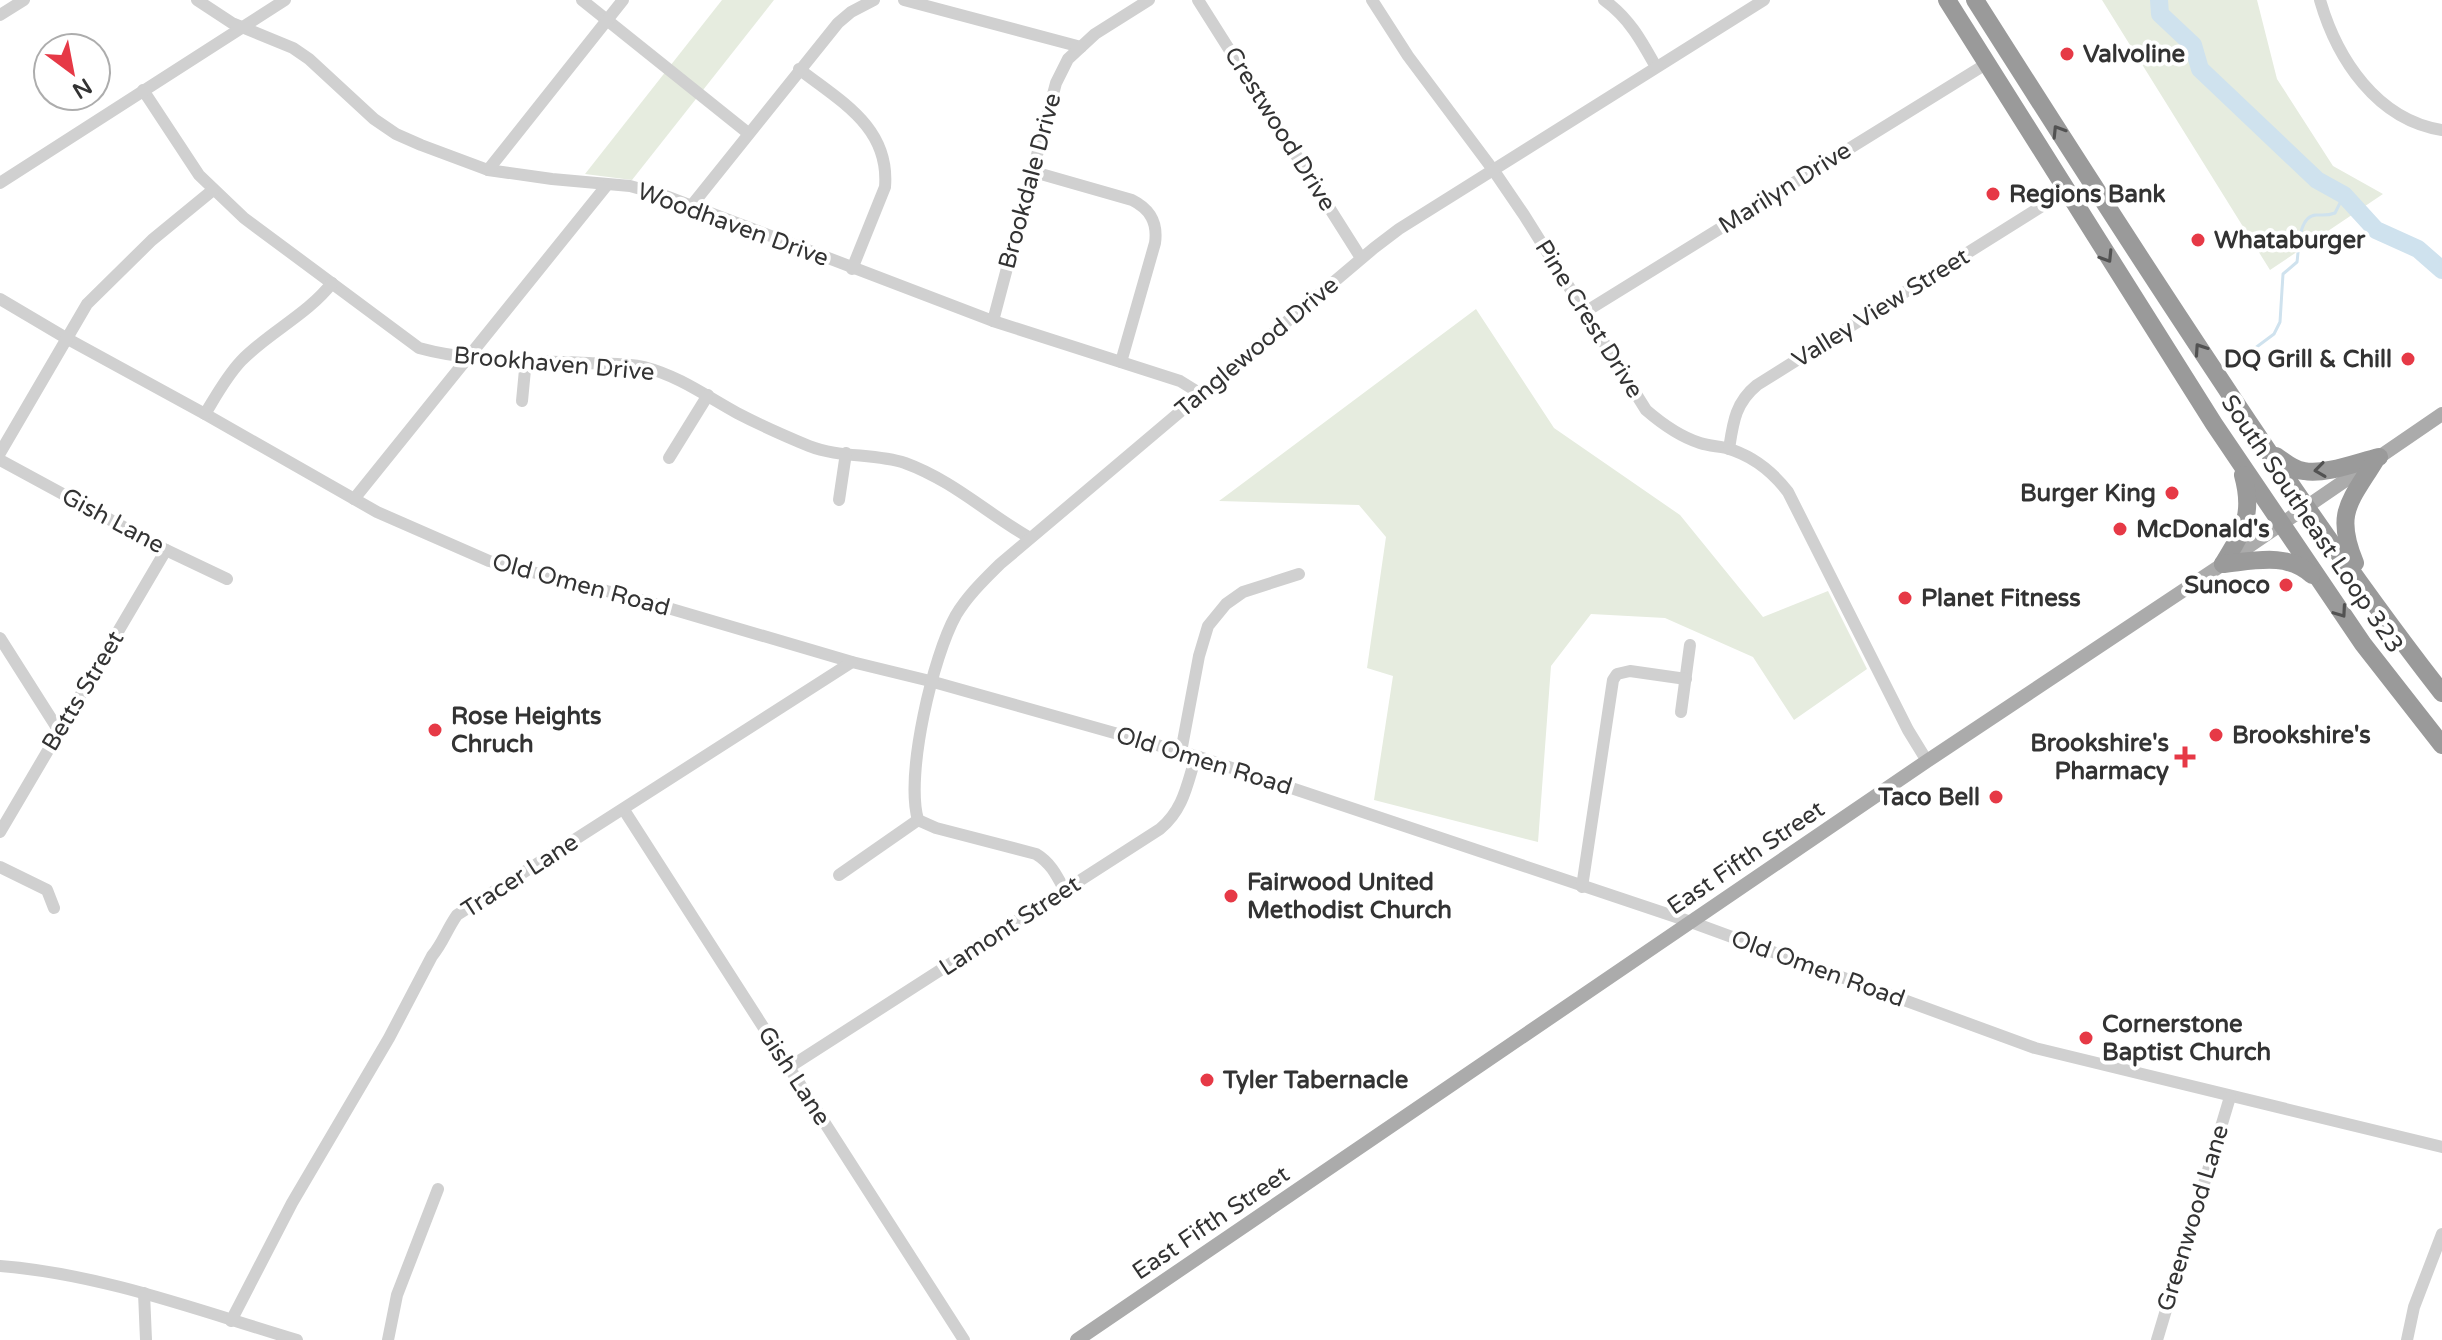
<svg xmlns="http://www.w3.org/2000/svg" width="2442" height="1340" font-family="'Varela Round',sans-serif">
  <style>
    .green { fill: #e6ecdf }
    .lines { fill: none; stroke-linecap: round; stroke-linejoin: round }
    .stream { stroke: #cfe2ee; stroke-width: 3 }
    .river { stroke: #cfe2ee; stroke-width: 18 }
    .minor { stroke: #d0d0d0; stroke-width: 12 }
    .major { stroke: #ababab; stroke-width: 14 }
    .highway { stroke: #9a9a9a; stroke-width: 18 }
    .oneway { stroke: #525252 }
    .poi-dot { fill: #e63946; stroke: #fff; stroke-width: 3 }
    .labels { text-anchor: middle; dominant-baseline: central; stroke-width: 8; stroke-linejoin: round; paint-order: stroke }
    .poi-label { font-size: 24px; font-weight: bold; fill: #333; stroke: #fff; text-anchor: start }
    .street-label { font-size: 24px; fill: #333; stroke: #fff }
  </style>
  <rect width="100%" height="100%" fill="#fff"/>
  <g class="green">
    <path d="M722 0H774L632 180 585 174Z"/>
    <path d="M2102 0H2257L2277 79 2333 166 2383 194 2270 270Z"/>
    <path d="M1476 309 1554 428 1680 515 1763 617 1828 591 1867 669 1794 720 1753 657 1665 618 1591 614 1551 666 1538 842 1374 800 1393 676 1367 668 1386 537 1359 505 1219 501Z"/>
  </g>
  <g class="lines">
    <path class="stream" d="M2235 363 2274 334 2280 322 2283 274 2297 262C2299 249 2298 216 2316 215 2324 215 2327 216 2335 213L2344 195"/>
    <path class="river" d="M2159 0 2160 14 2193 45 2200 69 2317 180 2344 195 2376 230 2418 249 2442 270"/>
    <g class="minor">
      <path d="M197 0 232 23 293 48 309 59 374 119 396 134 421 145 488 170 552 179 630 186 666 196 993 321 1180 381 1201 394"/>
      <path d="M582 0 748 133"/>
      <path d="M904 0 1081 47"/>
      <path d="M1198 0 1361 258"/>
      <path d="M1372 0 1408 56 1494 171 1524 215 1646 410C1661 423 1681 437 1700 443 1709 446 1717 446 1726 448 1751 455 1772 471 1788 492L1908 730 1927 761"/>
      <path d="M1604 0C1629 18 1641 40 1656 67"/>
      <path d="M2320 0C2337 59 2377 120 2442 130"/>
      <path d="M0 15 24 0"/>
      <path d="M799 69C840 101 890 127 885 187L852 269"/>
      <path d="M143 90 199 175 244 218 419 348C473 363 534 360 589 363 607 364 626 363 644 367 679 376 706 396 737 413 760 425 785 436 809 446 839 458 875 453 905 463 952 480 988 514 1030 538"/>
      <path d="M488 170 623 0"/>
      <path d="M1034 172 1132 200C1150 209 1158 222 1155 243L1121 362"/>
      <path d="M0 183 285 0"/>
      <path d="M692 205 838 23 851 12 874 0"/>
      <path d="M0 299 66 338 205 414 377 512 489 561 634 598 852 662 930 681 1196 756 1691 922 2035 1048 2442 1147"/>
      <path d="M1585 312 1986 64"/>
      <path d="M993 321 1056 83 1068 59 1095 34 1149 0"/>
      <path d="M522 401 526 359"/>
      <path d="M205 414C216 396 226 377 241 361 269 332 307 315 332 283"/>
      <path d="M1729 449C1733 423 1735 403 1757 385L2066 191"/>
      <path d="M0 453 87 304 152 240 213 190"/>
      <path d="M669 458 708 395"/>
      <path d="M0 460 166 550 227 579"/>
      <path d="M354 499 607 185"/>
      <path d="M839 500 846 453"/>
      <path d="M0 638 59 731"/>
      <path d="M1681 712 1690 645"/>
      <path d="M1181 752 1199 656 1208 626 1226 604 1243 592 1299 574"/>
      <path d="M624 810 964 1340"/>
      <path d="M918 820C905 774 933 656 956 615 968 595 984 580 1000 564L1374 248 1399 229 1764 0"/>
      <path d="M918 820 936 828 1036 854C1051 863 1057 876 1065 891"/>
      <path d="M0 832 166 550"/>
      <path d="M0 867 47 890 54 908"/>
      <path d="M839 875 918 820"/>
      <path d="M1582 887 1613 680 1617 674 1630 671 1686 679"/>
      <path d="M788 1068 1160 829C1184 809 1187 784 1196 756"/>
      <path d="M0 1266C102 1274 200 1311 297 1340"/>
      <path d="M144 1293 146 1340"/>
      <path d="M231 1321 292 1203 389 1038 432 956C443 943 447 929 457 915L852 662"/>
      <path d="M388 1340 397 1295 438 1189"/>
      <path d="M2157 1340 2230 1097"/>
      <path d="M2407 1340 2414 1307 2442 1234"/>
    </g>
    <path class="major" d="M1077 1340 1927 761 2223 564 2442 414"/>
    <g class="highway">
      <path d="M1947 0 2214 424 2363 644 2442 745"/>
      <path d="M1975 0C2053 123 2131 245 2212 367 2285 478 2360 588 2442 693"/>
      <path d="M2276 456C2285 462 2293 470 2304 471 2325 475 2358 462 2379 457"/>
      <path d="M2355 563C2334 512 2350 502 2376 459"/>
      <path d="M2223 564C2243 531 2254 515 2243 475"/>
      <path d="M2223 564C2254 561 2287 552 2312 575"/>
    </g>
  </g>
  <defs><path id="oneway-chevron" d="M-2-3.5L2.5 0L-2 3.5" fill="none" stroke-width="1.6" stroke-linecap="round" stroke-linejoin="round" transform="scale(2)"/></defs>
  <g class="oneway">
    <use href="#oneway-chevron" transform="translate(2058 131) rotate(-122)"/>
    <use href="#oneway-chevron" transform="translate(2107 257) rotate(58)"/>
    <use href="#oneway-chevron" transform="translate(2200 349) rotate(-124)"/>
    <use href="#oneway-chevron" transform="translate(2320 470) rotate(172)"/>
    <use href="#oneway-chevron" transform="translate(2341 612) rotate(55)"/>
  </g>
  <g class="poi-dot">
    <circle cx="2067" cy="54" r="8"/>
    <circle cx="1993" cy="194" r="8"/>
    <circle cx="2198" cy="240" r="8"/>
    <circle cx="2408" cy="359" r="8"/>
    <circle cx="2172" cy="493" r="8"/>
    <circle cx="2120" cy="529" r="8"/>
    <circle cx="2286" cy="585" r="8"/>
    <circle cx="1905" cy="598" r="8"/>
    <circle cx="435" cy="730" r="8"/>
    <circle cx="2216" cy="735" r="8"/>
    <path d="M2181 745h8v8h8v8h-8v8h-8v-8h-8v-8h8z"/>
    <circle cx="1996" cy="797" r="8"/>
    <circle cx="1231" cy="896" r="8"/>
    <circle cx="2086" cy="1038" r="8"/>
    <circle cx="1207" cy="1080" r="8"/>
  </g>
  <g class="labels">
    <g class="poi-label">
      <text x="2083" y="54">Valvoline</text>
      <text x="2009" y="194">Regions Bank</text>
      <text x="2214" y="240">Whataburger</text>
      <text x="2392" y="359" text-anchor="end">DQ Grill &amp; Chill</text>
      <text x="2156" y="493" text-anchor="end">Burger King</text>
      <text x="2136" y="529">McDonald's</text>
      <text x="2270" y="585" text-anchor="end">Sunoco</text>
      <text x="1921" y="598">Planet Fitness</text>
      <text x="451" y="716">Rose Heights<tspan x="451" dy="28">Chruch</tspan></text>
      <text x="2232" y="735">Brookshire's</text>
      <text x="2169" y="743" text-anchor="end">Brookshire's<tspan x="2169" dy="28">Pharmacy</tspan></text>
      <text x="1980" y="797" text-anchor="end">Taco Bell</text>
      <text x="1247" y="882">Fairwood United<tspan x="1247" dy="28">Methodist Church</tspan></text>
      <text x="2102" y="1024">Cornerstone<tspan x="2102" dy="28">Baptist Church</tspan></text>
      <text x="1223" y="1080">Tyler Tabernacle</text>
    </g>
    <g class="street-label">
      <text transform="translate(1280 129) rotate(58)">Crestwood Drive</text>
      <text transform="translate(1030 181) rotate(-75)">Brookdale Drive</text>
      <text transform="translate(1785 188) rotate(-32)">Marilyn Drive</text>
      <text transform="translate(733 225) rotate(20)">Woodhaven Drive</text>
      <text transform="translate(1881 308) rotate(-32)">Valley View Street</text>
      <text transform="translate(1589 319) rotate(58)">Pine Crest Drive</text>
      <text transform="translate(1257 347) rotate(-40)">Tanglewood Drive</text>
      <text transform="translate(554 364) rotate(5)">Brookhaven Drive</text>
      <text transform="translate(113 521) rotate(28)">Gish Lane</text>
      <text transform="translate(2312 524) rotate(56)">South Southeast Loop 323</text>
      <text transform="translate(581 585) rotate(15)">Old Omen Road</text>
      <text transform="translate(83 691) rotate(-59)">Betts Street</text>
      <text transform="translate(1204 761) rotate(17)">Old Omen Road</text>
      <text transform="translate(1746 858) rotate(-34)">East Fifth Street</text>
      <text transform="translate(520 876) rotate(-33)">Tracer Lane</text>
      <text transform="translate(1010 926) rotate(-33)">Lamont Street</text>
      <text transform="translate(1818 969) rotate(20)">Old Omen Road</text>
      <text transform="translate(794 1076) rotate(57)">Gish Lane</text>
      <text transform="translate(2193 1218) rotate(-73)">Greenwood Lane</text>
      <text transform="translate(1211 1223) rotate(-34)">East Fifth Street</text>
    </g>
  </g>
  <g transform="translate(72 72) rotate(148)"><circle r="38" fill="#ffffff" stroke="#adadad" stroke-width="2"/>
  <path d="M0-6L14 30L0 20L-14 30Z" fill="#e63946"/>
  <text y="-12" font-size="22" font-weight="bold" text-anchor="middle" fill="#333333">N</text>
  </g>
</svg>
